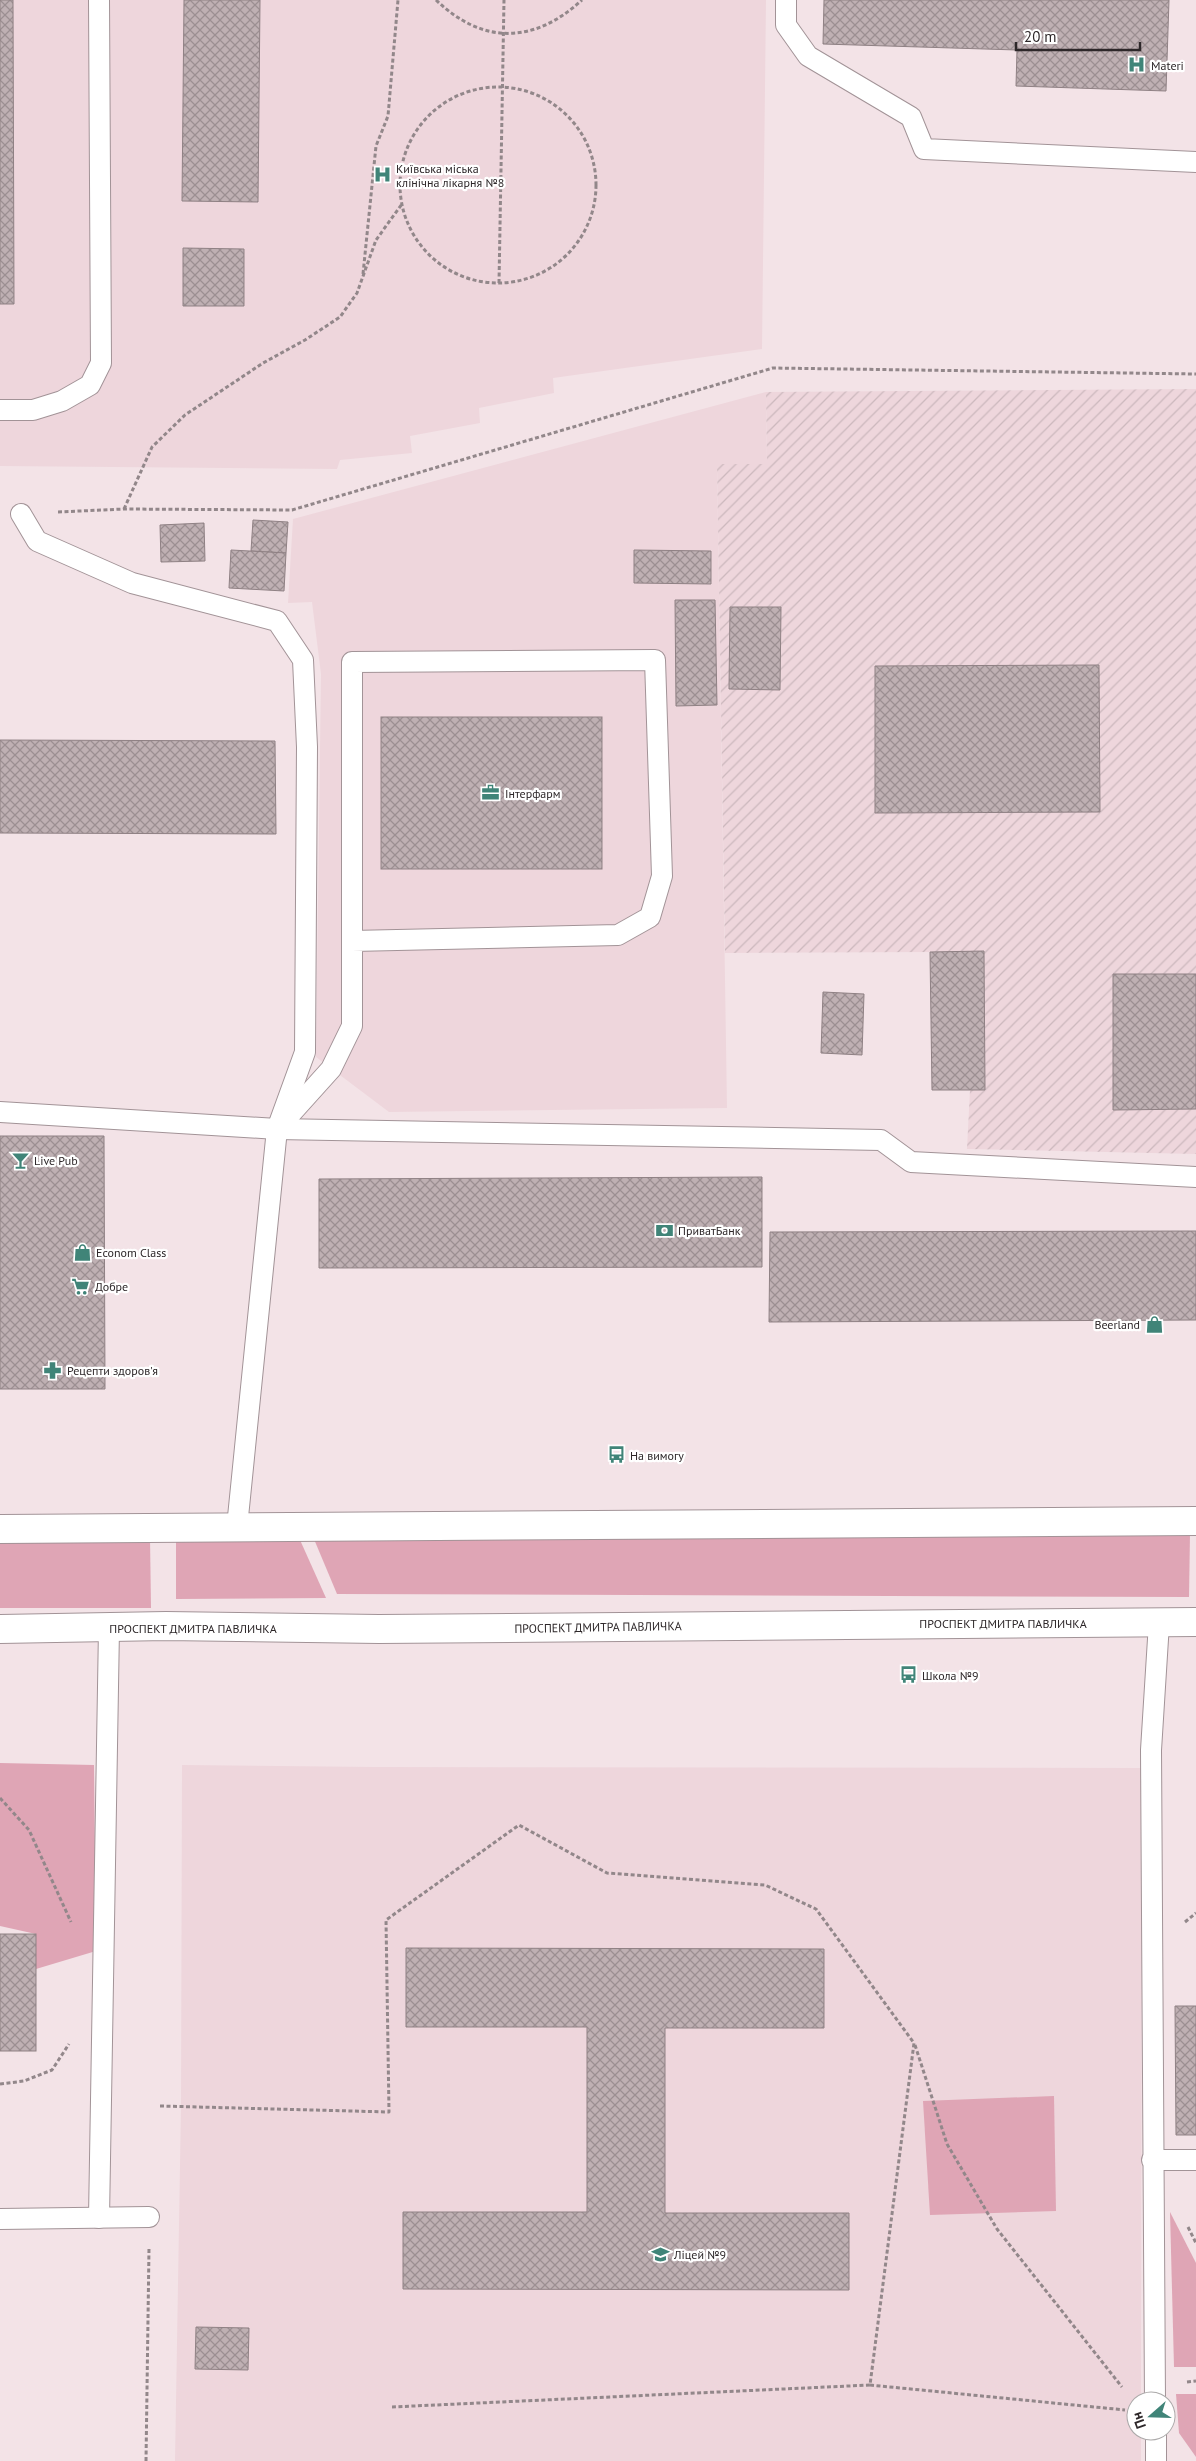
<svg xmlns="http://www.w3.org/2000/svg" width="1196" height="2461" font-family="'PT Sans',sans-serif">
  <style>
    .built { fill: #eed6dc }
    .industrial { fill: url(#industrial-furrows) }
    .grass { fill: #dfa5b5 }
    .building { fill: url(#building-cross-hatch); stroke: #8f8184 }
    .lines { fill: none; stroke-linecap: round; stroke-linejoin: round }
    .lane-casing { stroke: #a29397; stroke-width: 22 }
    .street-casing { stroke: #a29397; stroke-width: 30 }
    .path { stroke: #92878a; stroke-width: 3; stroke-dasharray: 4 2.5; stroke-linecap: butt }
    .lane { stroke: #fff; stroke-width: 20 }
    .street { stroke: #fff; stroke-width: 28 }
    .labels { text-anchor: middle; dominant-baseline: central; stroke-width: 4.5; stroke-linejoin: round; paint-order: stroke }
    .poi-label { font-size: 12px; fill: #2d2729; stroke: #fff; text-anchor: start }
    .street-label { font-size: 12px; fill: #2d2729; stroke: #fff }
  </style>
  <defs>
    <pattern id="industrial-furrows" width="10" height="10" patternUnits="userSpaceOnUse" patternTransform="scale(1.25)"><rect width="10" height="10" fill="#eed6dc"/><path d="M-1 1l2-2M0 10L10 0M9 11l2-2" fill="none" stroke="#ccb8bd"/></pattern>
    <pattern id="building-cross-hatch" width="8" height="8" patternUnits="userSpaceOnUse" patternTransform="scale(1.25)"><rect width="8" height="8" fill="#bfb0b3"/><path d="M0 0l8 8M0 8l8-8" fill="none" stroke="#9c8f92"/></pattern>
  </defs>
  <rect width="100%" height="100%" fill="#f3e3e7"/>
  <g class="built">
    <path d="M0 0H766L762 349 553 378 554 393 479 408 480 423 410 436 412 453 340 460 337 469 0 466Z"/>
    <path d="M766 392 767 464H717L727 1108 389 1112 316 1057 321 674 312 602 288 603 293 519Z"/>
    <path d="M182 1765 374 1767 1142 1768 1141 2401H1136V2431H1141V2461H175L181 2107Z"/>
  </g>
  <path class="industrial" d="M1196 389V1154L967 1149 970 1090H932L930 952 725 953 717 464H767L766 392Z"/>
  <g class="grass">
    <path d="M176 1528 296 1531 326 1598 176 1599Z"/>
    <path d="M311 1532 1190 1533 1189 1597 337 1594Z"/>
    <path d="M0 1538H150L151 1608H0Z"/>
    <path d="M0 1763 94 1765 96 1951 36 1969V1934L0 1926Z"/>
    <path d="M1054 2096 1056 2211 930 2215 923 2101Z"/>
    <path d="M1170 2212 1196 2263V2367H1174Z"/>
    <path d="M1176 2394H1196V2457L1179 2433Z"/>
  </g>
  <g class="building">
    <path d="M0 0H13L14 304H0Z"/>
    <path d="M184 0H260L258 202 182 201Z"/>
    <path d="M824 0H1169L1166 91 1016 86 1017 50 823 44Z"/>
    <path d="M183 248 244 249V306H183Z"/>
    <path d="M253 520 288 522 286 553 251 551Z"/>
    <path d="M204 523 205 561 161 562 160 525Z"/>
    <path d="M231 550 286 553 284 591 229 588Z"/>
    <path d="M634 550 711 551V584L634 583Z"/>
    <path d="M675 600H715L717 705 676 706Z"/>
    <path d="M730 607H781L780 690 729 689Z"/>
    <path d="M1099 665 1100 812 875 813V666Z"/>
    <rect x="381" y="717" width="221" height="152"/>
    <path d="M0 740 275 741 276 834 0 833Z"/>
    <path d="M984 951 985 1090H932L930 952Z"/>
    <path d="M1113 974H1196V1109L1113 1110Z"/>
    <path d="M823 992 864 994 862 1055 821 1053Z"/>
    <path d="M0 1136H104L105 1389H0Z"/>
    <path d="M762 1177V1267L319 1268V1179Z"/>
    <path d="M1196 1231V1320L769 1322 770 1232Z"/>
    <rect x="0" y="1934" width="36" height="117"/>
    <path d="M406 1948 824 1949V2028H665V2213H849V2290L403 2289V2212H587V2027H406Z"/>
    <path d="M1175 2006H1196V2135H1176Z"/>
    <path d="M196 2327 249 2328 248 2370 195 2369Z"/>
  </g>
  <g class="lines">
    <defs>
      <g id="lane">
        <path d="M786 0V25L808 56 911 117 924 149 1196 162"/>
        <path d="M0 410H33L62 401 90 385 101 363 99 0"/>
        <path d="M21 514 37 541 132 583 277 621 303 660 307 747 305 1052 277 1129 237 1527"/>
        <path d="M0 1112 277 1129 881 1140 911 1162 1196 1177"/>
        <path d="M277 1129 331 1069 352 1026V662L655 660 662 876 650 917 618 935 352 941"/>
        <path d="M1152 2160H1196"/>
        <path d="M99 2218 109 1628"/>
        <path d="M0 2219 149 2217"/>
        <path d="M1155 2401 1151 1750 1159 1623"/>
        <path d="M1156 2431V2461"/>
      </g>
      <g id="street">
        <path d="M0 1529 1196 1521"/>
        <path d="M0 1629 166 1626 379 1629 1196 1622"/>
      </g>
    </defs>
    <use href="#lane" class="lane-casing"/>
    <use href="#street" class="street-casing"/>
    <g class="path">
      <path d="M436 0C483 45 534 44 582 0"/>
      <circle cx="498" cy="185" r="98"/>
      <path d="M363 274 376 146 388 116 398 0"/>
      <path d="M499 283 504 0"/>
      <path d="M124 509 152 447 185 415 263 363 305 340 340 317 357 293 376 240 402 204"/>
      <path d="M58 512 124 509 292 510 773 368 1196 374"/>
      <path d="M0 1798 29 1830 71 1922"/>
      <path d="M1185 1922 1196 1913"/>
      <path d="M915 2045 947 2144 997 2229 1122 2387"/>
      <path d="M0 2084 24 2081 52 2070 69 2044"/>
      <path d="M160 2106 389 2112 386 1920 519 1825 607 1873 765 1885 816 1909 914 2043 870 2385 392 2407"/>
      <path d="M1188 2227 1196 2243"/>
      <path d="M1187 2382 1196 2381"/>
      <path d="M870 2385 1125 2410"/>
      <path d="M146 2461 149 2248"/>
    </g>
    <use href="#lane" class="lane"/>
    <use href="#street" class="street"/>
  </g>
  <defs>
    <symbol id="hospital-bare" viewBox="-9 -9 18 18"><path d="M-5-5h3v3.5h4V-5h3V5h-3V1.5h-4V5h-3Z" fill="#408478" stroke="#fff" stroke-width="2.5" paint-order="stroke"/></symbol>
    <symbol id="office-bare" viewBox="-9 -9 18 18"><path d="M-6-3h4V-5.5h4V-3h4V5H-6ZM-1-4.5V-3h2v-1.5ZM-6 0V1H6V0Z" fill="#408478" stroke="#fff" stroke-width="2.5" paint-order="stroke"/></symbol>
    <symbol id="bar-bare" viewBox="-9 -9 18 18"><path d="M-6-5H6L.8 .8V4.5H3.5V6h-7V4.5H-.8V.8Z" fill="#408478" stroke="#fff" stroke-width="2.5" paint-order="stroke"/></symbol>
    <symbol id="bank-bare" viewBox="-9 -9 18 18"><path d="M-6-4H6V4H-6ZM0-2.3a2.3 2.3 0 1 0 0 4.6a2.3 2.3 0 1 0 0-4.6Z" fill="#408478" stroke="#fff" stroke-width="2.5" paint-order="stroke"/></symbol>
    <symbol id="shop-bare" viewBox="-9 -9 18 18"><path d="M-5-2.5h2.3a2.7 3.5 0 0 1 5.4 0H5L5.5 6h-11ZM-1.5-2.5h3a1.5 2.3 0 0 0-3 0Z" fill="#408478" stroke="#fff" stroke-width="2.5" paint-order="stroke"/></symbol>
    <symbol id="supermarket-bare" viewBox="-9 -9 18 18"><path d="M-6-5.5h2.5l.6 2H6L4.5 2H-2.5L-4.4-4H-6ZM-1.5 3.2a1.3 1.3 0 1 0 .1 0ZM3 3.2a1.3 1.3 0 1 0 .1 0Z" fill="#408478" stroke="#fff" stroke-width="2.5" paint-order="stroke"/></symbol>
    <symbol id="pharmacy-bare" viewBox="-9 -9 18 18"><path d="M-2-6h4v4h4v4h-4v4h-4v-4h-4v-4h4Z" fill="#408478" stroke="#fff" stroke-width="2.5" paint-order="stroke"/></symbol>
    <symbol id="bus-bare" viewBox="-9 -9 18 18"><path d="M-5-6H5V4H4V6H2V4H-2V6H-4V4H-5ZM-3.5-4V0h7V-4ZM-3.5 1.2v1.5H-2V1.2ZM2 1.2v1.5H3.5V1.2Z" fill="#408478" stroke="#fff" stroke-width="2.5" paint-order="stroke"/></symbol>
    <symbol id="school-bare" viewBox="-9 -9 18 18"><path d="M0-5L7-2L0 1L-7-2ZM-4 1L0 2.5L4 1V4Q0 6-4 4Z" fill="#408478" stroke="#fff" stroke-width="2.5" paint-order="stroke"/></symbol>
  </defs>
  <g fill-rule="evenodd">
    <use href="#hospital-bare" x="1124" y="52" width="25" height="25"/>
    <use href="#hospital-bare" x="370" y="162" width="25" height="25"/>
    <use href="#office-bare" x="478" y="780" width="25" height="25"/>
    <use href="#bar-bare" x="8" y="1148" width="25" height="25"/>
    <use href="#bank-bare" x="652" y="1218" width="25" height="25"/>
    <use href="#shop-bare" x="70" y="1240" width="25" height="25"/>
    <use href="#supermarket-bare" x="68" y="1274" width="25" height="25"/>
    <use href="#shop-bare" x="1142" y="1312" width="25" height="25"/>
    <use href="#pharmacy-bare" x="40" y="1358" width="25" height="25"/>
    <use href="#bus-bare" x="604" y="1442" width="25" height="25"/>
    <use href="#bus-bare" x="896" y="1662" width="25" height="25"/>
    <use href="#school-bare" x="648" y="2242" width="25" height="25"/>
  </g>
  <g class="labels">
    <g class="poi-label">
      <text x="1151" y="65">Materi</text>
      <text x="396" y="168">Київська міська<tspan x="396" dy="14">клінічна лікарня №8</tspan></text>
      <text x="505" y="793">Інтерфарм</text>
      <text x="34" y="1160">Live Pub</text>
      <text x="678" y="1230">ПриватБанк</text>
      <text x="96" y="1252">Econom Class</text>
      <text x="95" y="1286">Добре</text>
      <text x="1140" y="1324" text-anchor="end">Beerland</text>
      <text x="67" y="1370">Рецепти здоров'я</text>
      <text x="630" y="1455">На вимогу</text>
      <text x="922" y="1675">Школа №9</text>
      <text x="674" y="2254">Ліцей №9</text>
    </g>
    <g class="street-label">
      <text x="1003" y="1623">ПРОСПЕКТ ДМИТРА ПАВЛИЧКА</text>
      <text transform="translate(598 1627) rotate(-1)">ПРОСПЕКТ ДМИТРА ПАВЛИЧКА</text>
      <text x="193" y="1628">ПРОСПЕКТ ДМИТРА ПАВЛИЧКА</text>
    </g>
  </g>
  <g transform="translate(1151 2416) rotate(250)"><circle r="24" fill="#ffffff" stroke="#aba9a9"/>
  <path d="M0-4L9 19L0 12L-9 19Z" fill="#408478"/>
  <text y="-8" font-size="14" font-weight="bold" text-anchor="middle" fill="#2d2729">Пн</text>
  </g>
  <path d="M1016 42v8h124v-8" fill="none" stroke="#2d2729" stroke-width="2.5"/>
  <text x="1024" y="42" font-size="15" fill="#2d2729" stroke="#ffffff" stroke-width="4" paint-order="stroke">20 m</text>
</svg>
